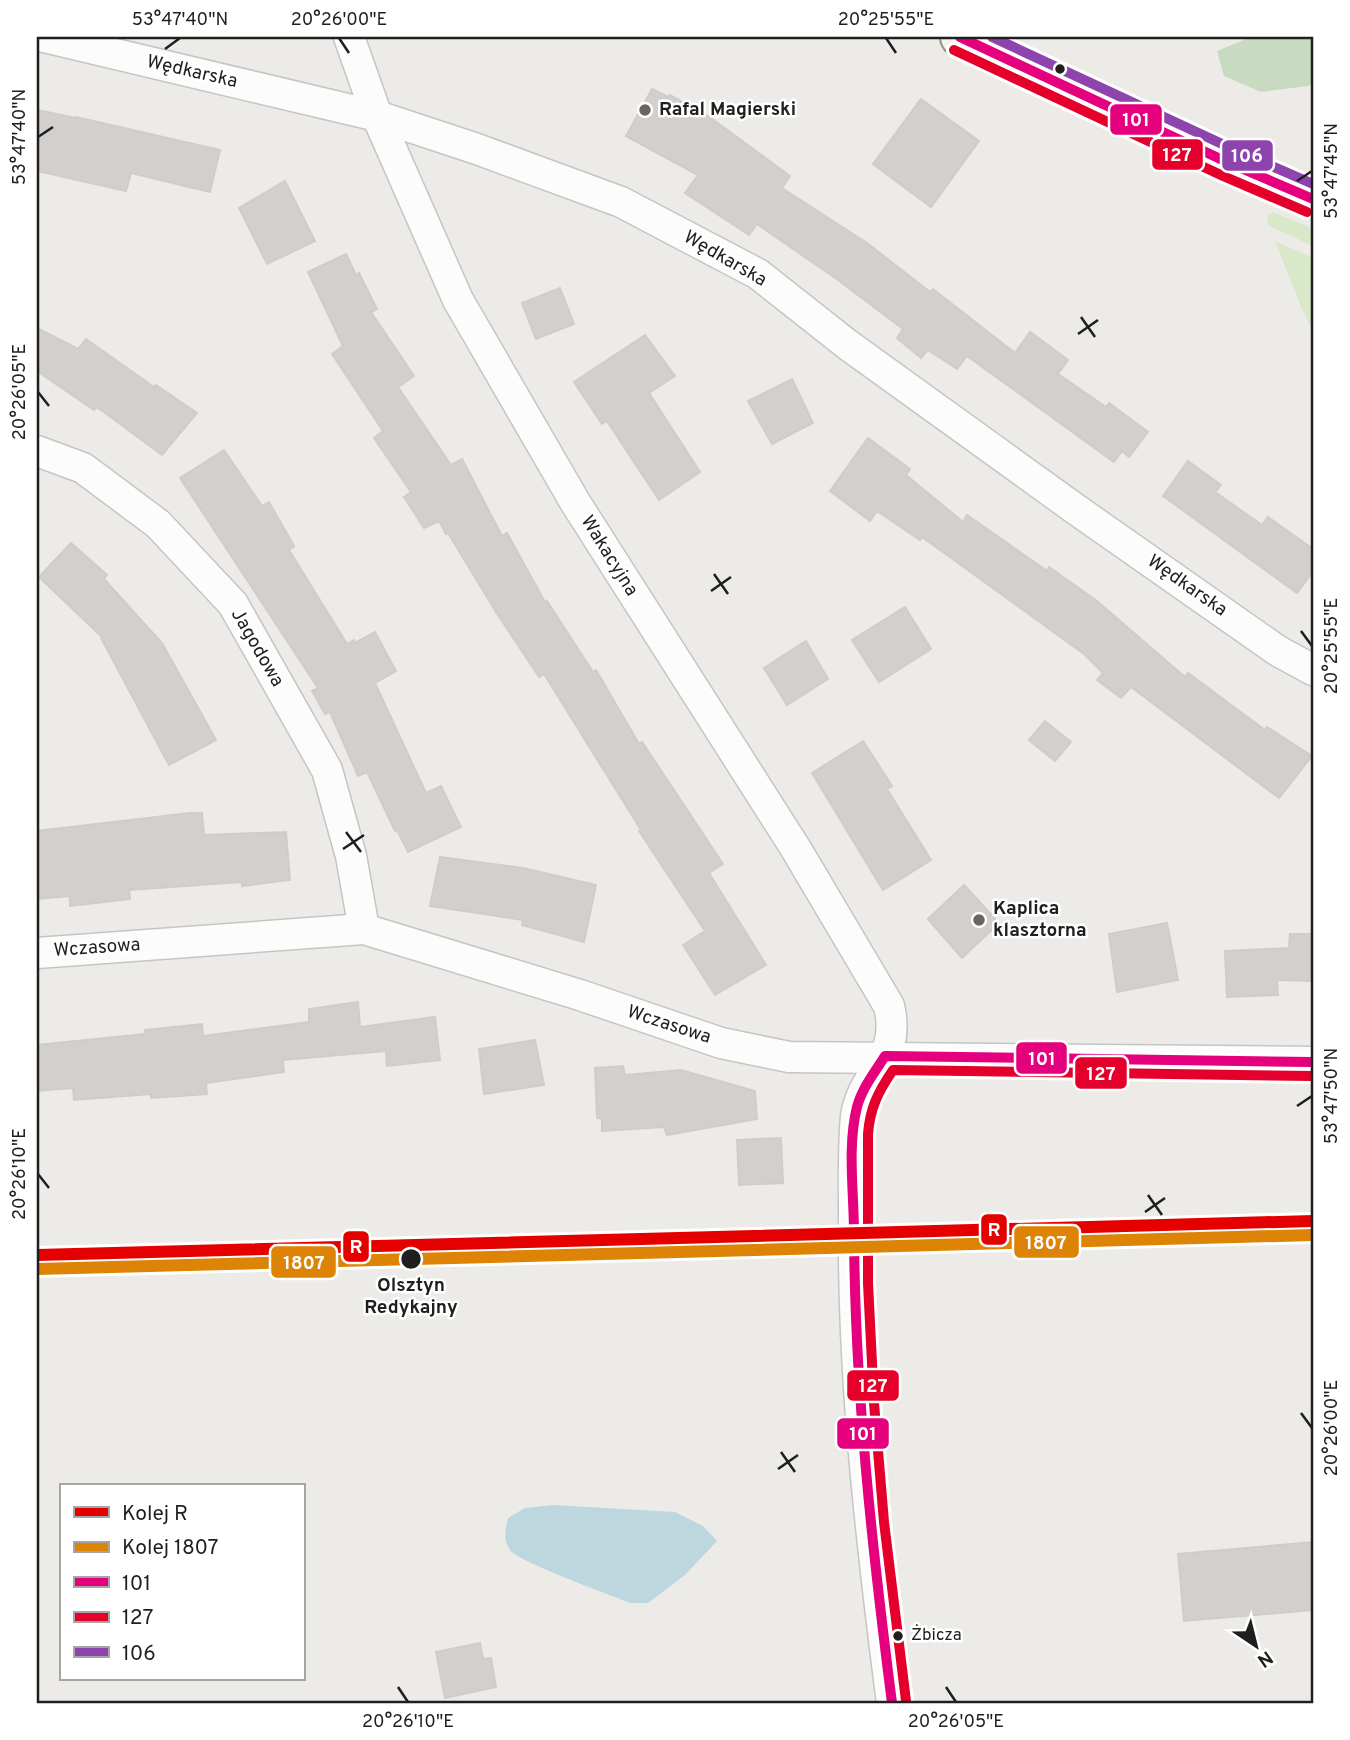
<svg xmlns="http://www.w3.org/2000/svg" width="1350" height="1740" font-family="Overpass,sans-serif">
  <style>
    .grass { fill: #d9e8c8 }
    .forest { fill: #c8dabf }
    .water { fill: #bdd7de }
    .building { fill: #d2cfcc; stroke: #d0cdc9; stroke-width: 2 }
    .lines { fill: none; stroke-linecap: round; stroke-linejoin: round }
    .minor-casing { stroke: #c6c5c4; stroke-width: 33 }
    .secondary-casing { stroke: #949581; stroke-width: 42 }
    .minor { stroke: #fcfcfc; stroke-width: 30 }
    .secondary { stroke: #f3f3eb; stroke-width: 38 }
    .bus-1-casing { stroke: #fff; stroke-width: 16 }
    .bus-2-casing { stroke: #fff; stroke-width: 16 }
    .bus-3-casing { stroke: #fff; stroke-width: 16 }
    .bus-1 { stroke: #e5007d; stroke-width: 10 }
    .bus-2 { stroke: #e4002b; stroke-width: 10 }
    .bus-3 { stroke: #8e44ad; stroke-width: 10 }
    .rail-1-casing { stroke: #fff; stroke-width: 18 }
    .rail-2-casing { stroke: #fff; stroke-width: 18 }
    .rail-1 { stroke: #e50000; stroke-width: 12 }
    .rail-2 { stroke: #dd8305; stroke-width: 12 }
    .ticks { fill: none; stroke: #1f1f1f; stroke-width: 2.5 }
    .bus-dot { fill: #1f1f1f; stroke: #fff; stroke-width: 2.5 }
    .poi-dot { fill: #676665; stroke: #fff; stroke-width: 2.5 }
    .labels { text-anchor: middle; dominant-baseline: central; stroke-width: 5; stroke-linejoin: round; paint-order: stroke }
    .bus-label { font-size: 17px; fill: #1f1f1f; stroke: #fff; text-anchor: start }
    .street-label { font-size: 19px; fill: #1f1f1f; stroke: #fff }
    .poi-label { font-size: 19px; font-weight: bold; fill: #1f1f1f; stroke: #fff; text-anchor: start }
    .stop-label { font-size: 19px; font-weight: bold; fill: #1f1f1f; stroke: #fff }
    .line-badge { stroke: #fff; stroke-width: 2.5 }
    .badge-label { font-size: 19px; text-anchor: middle; font-weight: bold; fill: #fff }
    .neatline { fill: none; stroke: #1f1f1f; stroke-width: 2.5 }
    .ticks-label { font-size: 18px; text-anchor: middle; fill: #1f1f1f }
  </style>
  <rect width="100%" height="100%" fill="#edebe8"/>
  <g class="grass">
    <path d="M1273 212 1313 229V246L1271 227 1267 223 1268 215Z"/>
    <path d="M1275 241 1313 258V331L1302 309Z"/>
  </g>
  <path class="forest" d="M1251 37H1313V83L1308 86 1261 92 1224 76 1217 51Z"/>
  <path class="water" d="M553 1505 675 1512 703 1526 717 1541 685 1575 648 1603H631C610 1595 519 1562 510 1550 503 1540 505 1530 508 1518L525 1508Z"/>
  <g class="building">
    <path d="M652 89 668 97 670 95 711 118 790 176 782 188 867 243 930 292 933 289 1015 353 1030 332 1068 360 1058 374 1106 407 1109 403 1148 432 1129 457 1122 451 1114 462 967 356 957 369 928 350 921 358 897 338 903 329 838 280 757 224 749 235 685 193 698 175 626 136Z"/>
    <path d="M921 99 979 141 931 207 873 164Z"/>
    <path d="M37 110 76 118V117L220 150 210 192 131 173 126 191 37 171Z"/>
    <path d="M285 181 315 241 267 264 239 208Z"/>
    <path d="M346 254 356 275 359 273 377 309 371 312 414 376 398 387 451 465 462 459 502 536 507 533 545 602 547 601 593 672 596 670 639 744 642 742 723 864 709 873 766 965 715 995 683 945 705 931 639 831 641 830 544 674 539 677 496 612 448 533 446 534 439 521 424 528 404 497 411 492 374 438 383 431 332 354 343 346 308 272Z"/>
    <path d="M560 288 574 324 536 339 522 303Z"/>
    <path d="M37 328 78 349 86 339 154 387 156 385 197 413 162 455 97 407 94 410 37 371Z"/>
    <path d="M645 335 675 376 649 393 700 472 659 500 607 421 602 424 574 382Z"/>
    <path d="M792 379 813 423 772 444 748 401Z"/>
    <path d="M868 438 910 469 906 475 963 522 967 515 1047 571 1049 567 1097 601 1185 677 1188 673 1265 730 1267 727 1312 756 1279 798 1131 687 1121 698 1097 680 1103 673 1084 654 922 537 920 540 877 511 870 521 830 491Z"/>
    <path d="M224 450 262 506 269 502 294 546 289 550 347 644 354 640 355 643 375 632 396 671 375 683 426 793 441 786 461 827 408 852 397 830 395 831 367 772 358 776 330 712 325 714 312 691 318 688 180 478Z"/>
    <path d="M1188 461 1221 485 1215 492 1262 525 1268 517 1313 549V571L1297 593 1163 496Z"/>
    <path d="M71 543 107 575 104 579 162 643 216 740 169 765 101 638 102 637 39 577Z"/>
    <path d="M905 607 931 649 879 682 852 640Z"/>
    <path d="M806 641 828 679 787 705 764 668Z"/>
    <path d="M1045 721 1071 742 1055 761 1029 740Z"/>
    <path d="M863 741 892 786 887 789 931 860 883 890 812 773Z"/>
    <path d="M190 813H202L204 835 286 832 290 880 242 886V882L129 890 130 899 70 906V896L37 899V831Z"/>
    <path d="M440 857 523 868 596 885 584 942 522 925 523 920 430 906Z"/>
    <path d="M964 885 999 923 962 958 928 919Z"/>
    <path d="M1167 923 1178 980 1117 992 1109 934Z"/>
    <path d="M1290 934H1313V981L1277 980 1278 995 1227 997 1225 951 1289 948Z"/>
    <path d="M358 1002 360 1027 435 1017 440 1060 387 1066 386 1051 283 1060 284 1072 206 1083 207 1094 151 1098V1094L74 1100 73 1088 37 1091V1045L145 1034V1030L202 1024 203 1036 309 1022V1009Z"/>
    <path d="M535 1040 544 1085 484 1094 479 1049Z"/>
    <path d="M623 1066 625 1075 681 1070 755 1091 757 1119 667 1135 664 1127 602 1131V1119L597 1118 595 1068Z"/>
    <path d="M781 1138 783 1183 739 1185 737 1140Z"/>
    <path d="M1313 1542V1610L1184 1621 1178 1554Z"/>
    <path d="M480 1643 483 1659 491 1658 496 1687 445 1698 436 1652Z"/>
  </g>
  <g class="lines">
    <defs>
      <g id="minor">
        <path d="M44 37 377 116 477 149 621 202 758 274 848 345 1074 508 1278 651 1313 670"/>
        <path d="M349 37 377 116 458 300 575 502 796 849 889 1006C902 1059 863 1071 856 1116 853 1148 854 1180 854 1212 852 1377 871 1540 892 1703"/>
        <path d="M37 451 83 468 158 524 233 604 327 770 351 856 364 929"/>
        <path d="M37 953 364 929 580 995 721 1043 789 1057 1313 1062"/>
      </g>
      <path id="secondary" d="M960 37 1229 163 1313 199"/>
    </defs>
    <use href="#minor" class="minor-casing"/>
    <use href="#secondary" class="secondary-casing"/>
    <use href="#minor" class="minor"/>
    <use href="#secondary" class="secondary"/>
    <defs>
      <g id="bus-1">
        <path d="M960 37 1229 163 1313 199"/>
        <path d="M892 1703C872 1547 855 1391 854 1234 854 1192 847 1147 857 1107 862 1088 875 1072 885 1056L1313 1062"/>
      </g>
      <g id="bus-2">
        <path d="M954 50 1223 176 1307 212"/>
        <path d="M906 1701 884 1522 874 1403 868 1283V1134C870 1108 878 1092 893 1070L1313 1076"/>
      </g>
      <path id="bus-3" d="M992 37 1235 150 1313 184"/>
    </defs>
    <use href="#bus-1" class="bus-1-casing"/>
    <use href="#bus-2" class="bus-2-casing"/>
    <use href="#bus-3" class="bus-3-casing"/>
    <use href="#bus-1" class="bus-1"/>
    <use href="#bus-2" class="bus-2"/>
    <use href="#bus-3" class="bus-3"/>
    <defs>
      <path id="rail-1" d="M37 1255 1313 1221"/>
      <path id="rail-2" d="M37 1269 1313 1235"/>
    </defs>
    <use href="#rail-1" class="rail-1-casing"/>
    <use href="#rail-2" class="rail-2-casing"/>
    <use href="#rail-1" class="rail-1"/>
    <use href="#rail-2" class="rail-2"/>
  </g>
  <path class="ticks" d="M339 38 349 53M886 38 896 53M165 49 180 38M38 137 53 127M1297 181 1312 171M1081 317 1095 337M1078 334 1098 320M38 392 49 406M714 574 728 594M711 591 731 577M1301 631 1312 646M346 832 361 852M343 849 364 835M1297 1106 1312 1096M38 1174 49 1188M1148 1195 1162 1215M1145 1212 1165 1198M1301 1413 1312 1428M781 1452 795 1472M778 1469 798 1455M398 1687 408 1702M946 1687 956 1702"/>
  <g class="bus-dot">
    <circle cx="1060" cy="69" r="6"/>
    <circle cx="411" cy="1259" r="11"/>
    <circle cx="898" cy="1636" r="6"/>
  </g>
  <g class="poi-dot">
    <circle cx="645" cy="110" r="7"/>
    <circle cx="979" cy="920" r="7"/>
  </g>
  <g class="labels">
    <g class="bus-label">
      <text x="911" y="1636">Żbicza</text>
    </g>
    <g class="street-label">
      <text transform="translate(192 72) rotate(13)">Wędkarska</text>
      <text transform="translate(725 259) rotate(30)">Wędkarska</text>
      <text transform="translate(609 556) rotate(58)">Wakacyjna</text>
      <text transform="translate(1187 586) rotate(35)">Wędkarska</text>
      <text transform="translate(257 648) rotate(60)">Jagodowa</text>
      <text transform="translate(97 948) rotate(-4)">Wczasowa</text>
      <text transform="translate(669 1025) rotate(18)">Wczasowa</text>
    </g>
    <g class="poi-label">
      <text x="659" y="110">Rafal Magierski</text>
      <text x="993" y="909">Kaplica<tspan x="993" dy="22">klasztorna</tspan></text>
    </g>
    <g class="stop-label">
      <text x="411" y="1286">Olsztyn<tspan x="411" dy="22">Redykajny</tspan></text>
    </g>
  </g>
  <g class="line-badge">
    <rect x="1109" y="103" width="54" height="33" rx="7" fill="#e5007d"/>
    <rect x="1151" y="138" width="53" height="33" rx="7" fill="#e4002b"/>
    <rect x="1221" y="139" width="53" height="33" rx="7" fill="#8e44ad"/>
    <rect x="1015" y="1041" width="53" height="34" rx="7" fill="#e5007d"/>
    <rect x="1074" y="1056" width="54" height="34" rx="7" fill="#e4002b"/>
    <rect x="980" y="1213" width="28" height="33" rx="7" fill="#e50000"/>
    <rect x="1013" y="1225" width="67" height="34" rx="7" fill="#dd8305"/>
    <rect x="342" y="1230" width="28" height="33" rx="7" fill="#e50000"/>
    <rect x="270" y="1245" width="67" height="34" rx="7" fill="#dd8305"/>
    <rect x="846" y="1369" width="54" height="33" rx="7" fill="#e4002b"/>
    <rect x="836" y="1417" width="54" height="33" rx="7" fill="#e5007d"/>
  </g>
  <g class="badge-label">
    <text x="1136" y="126">101</text>
    <text x="1177" y="161">127</text>
    <text x="1247" y="162">106</text>
    <text x="1042" y="1065">101</text>
    <text x="1101" y="1080">127</text>
    <text x="994" y="1236">R</text>
    <text x="1046" y="1249">1807</text>
    <text x="356" y="1253">R</text>
    <text x="304" y="1269">1807</text>
    <text x="873" y="1392">127</text>
    <text x="863" y="1440">101</text>
  </g>
  <rect width="1350" height="1740" fill="none" stroke="#ffffff" stroke-width="77"/>
  <rect x="60" y="1484" width="245" height="196" fill="#ffffff" stroke="#a5a5a5" stroke-width="2"/>
  <rect x="74" y="1507" width="35" height="10" fill="#e50000" stroke="#a5a5a5" stroke-width="2"/>
  <text x="122" y="1520" font-size="21" fill="#1f1f1f">Kolej R</text>
  <rect x="74" y="1542" width="35" height="10" fill="#dd8305" stroke="#a5a5a5" stroke-width="2"/>
  <text x="122" y="1554" font-size="21" fill="#1f1f1f">Kolej 1807</text>
  <rect x="74" y="1577" width="35" height="10" fill="#e5007d" stroke="#a5a5a5" stroke-width="2"/>
  <text x="122" y="1590" font-size="21" fill="#1f1f1f">101</text>
  <rect x="74" y="1612" width="35" height="10" fill="#e4002b" stroke="#a5a5a5" stroke-width="2"/>
  <text x="122" y="1624" font-size="21" fill="#1f1f1f">127</text>
  <rect x="74" y="1647" width="35" height="10" fill="#8e44ad" stroke="#a5a5a5" stroke-width="2"/>
  <text x="122" y="1660" font-size="21" fill="#1f1f1f">106</text>
  <g transform="translate(1256 1646) rotate(145)" stroke="#ffffff" stroke-width="5" paint-order="stroke">
  <path d="M0-5L12 26L0 18L-12 26Z" fill="#1f1f1f"/>
  <text y="-10" font-size="19" font-weight="bold" text-anchor="middle" fill="#1f1f1f">N</text>
  </g>
  <rect x="38" y="38" width="1274" height="1664" class="neatline"/>
  <g class="ticks-label">
    <text x="180" y="25">53°47'40"N</text>
    <text x="339" y="25">20°26'00"E</text>
    <text x="886" y="25">20°25'55"E</text>
    <text transform="translate(19 137) rotate(-90)" y="6">53°47'40"N</text>
    <text transform="translate(1331 171) rotate(-90)" y="6">53°47'45"N</text>
    <text transform="translate(19 392) rotate(-90)" y="6">20°26'05"E</text>
    <text transform="translate(1331 646) rotate(-90)" y="6">20°25'55"E</text>
    <text transform="translate(1331 1096) rotate(-90)" y="6">53°47'50"N</text>
    <text transform="translate(19 1174) rotate(-90)" y="6">20°26'10"E</text>
    <text transform="translate(1331 1428) rotate(-90)" y="6">20°26'00"E</text>
    <text x="408" y="1727">20°26'10"E</text>
    <text x="956" y="1727">20°26'05"E</text>
  </g>
</svg>
